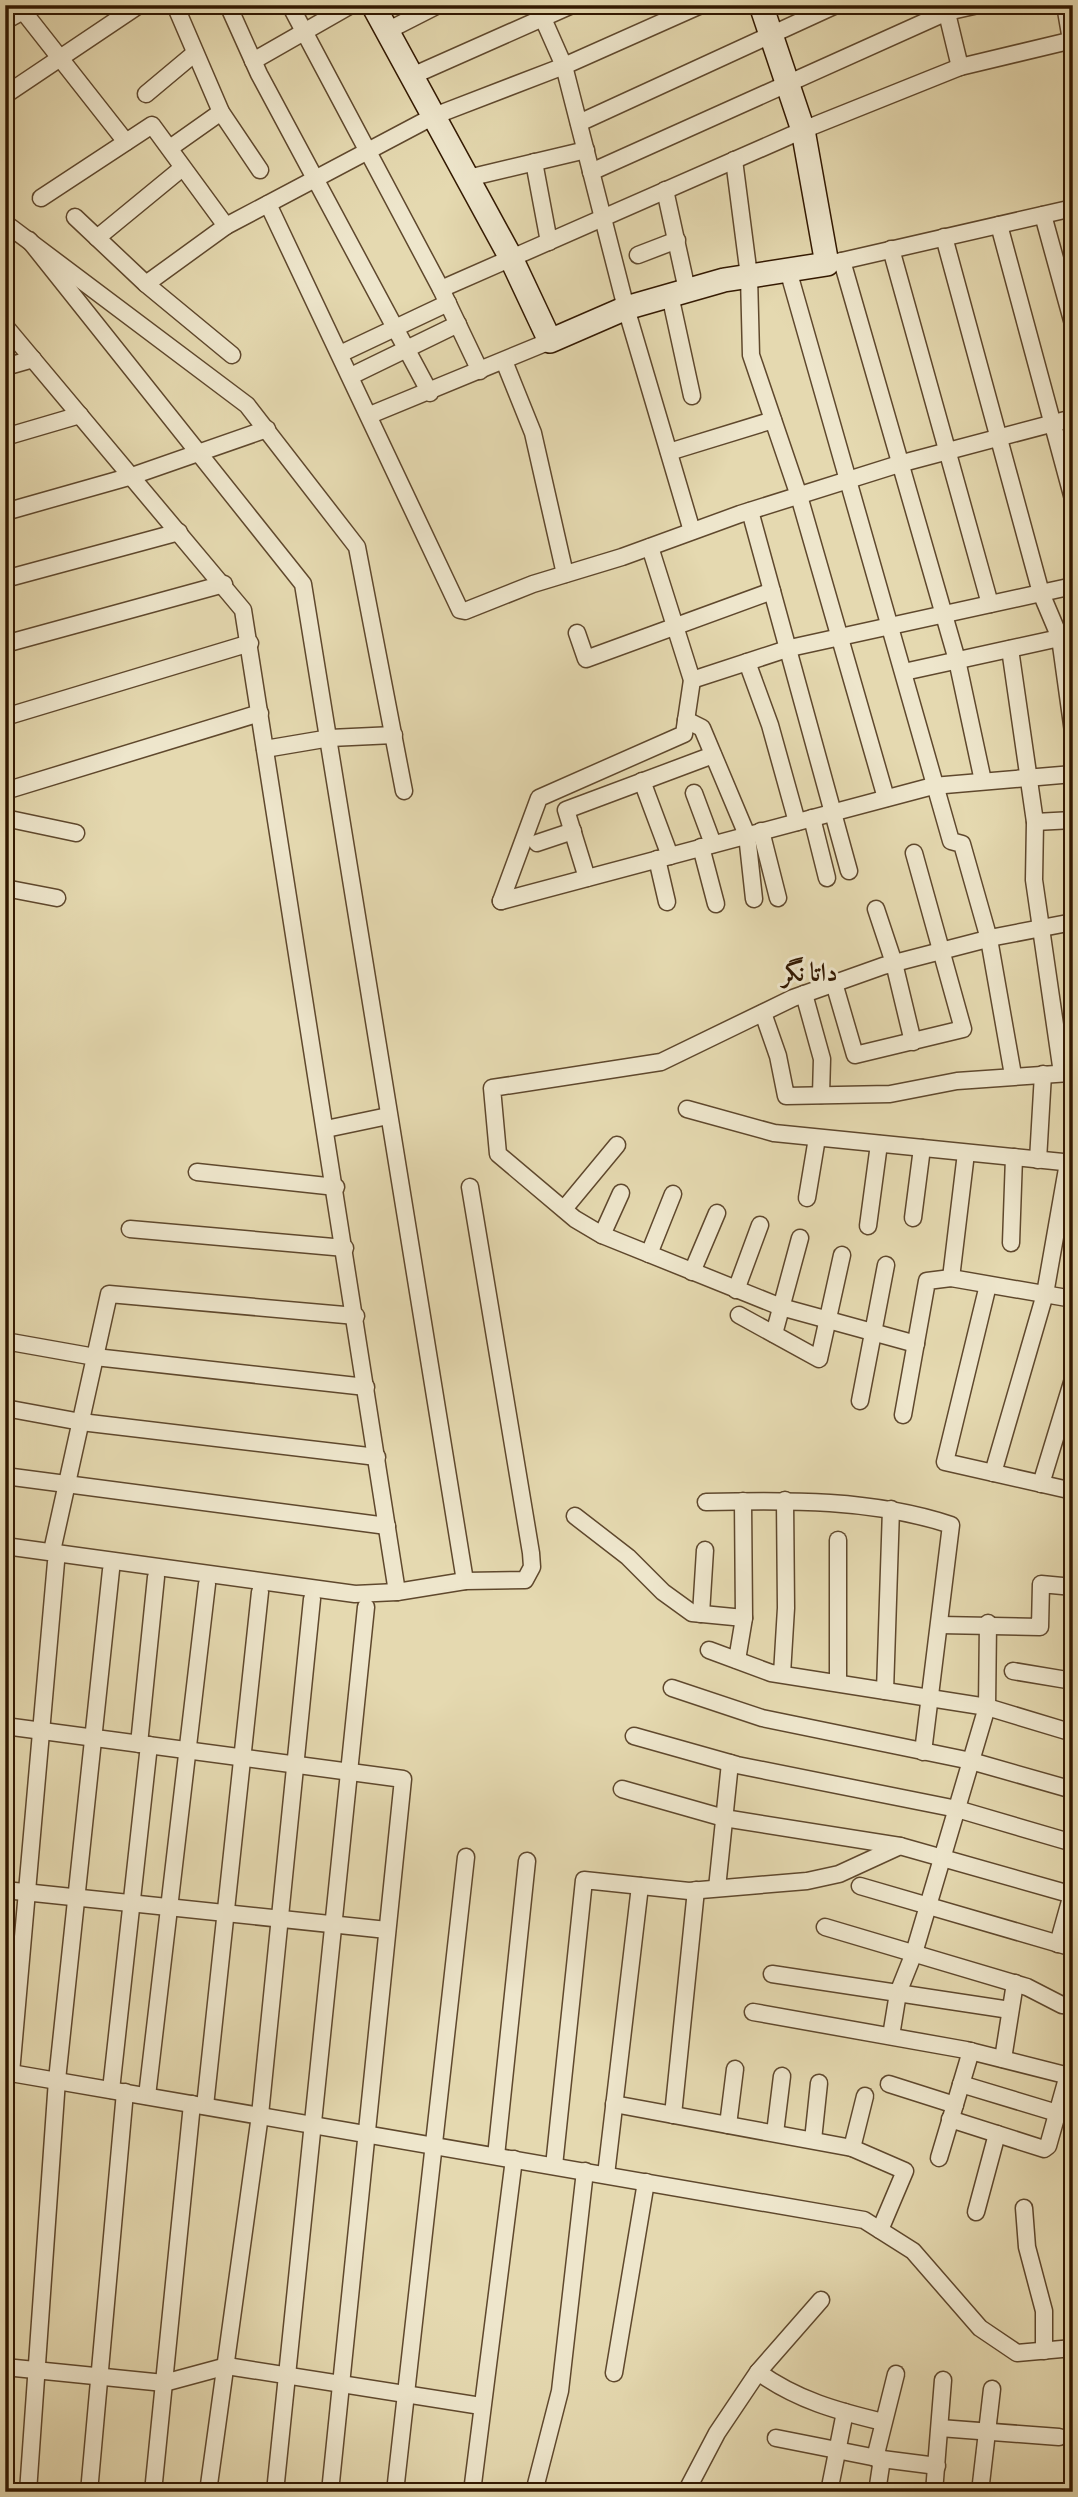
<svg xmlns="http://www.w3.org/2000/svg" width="1078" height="2497" font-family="Vollkorn,Amiri,serif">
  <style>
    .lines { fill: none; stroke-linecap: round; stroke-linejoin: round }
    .street-casing { stroke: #5f482d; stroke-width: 19 }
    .secondary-casing { stroke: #321801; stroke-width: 26 }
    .street { stroke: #eee6cc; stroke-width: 16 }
    .secondary { stroke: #eee6cc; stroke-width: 23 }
    .labels { text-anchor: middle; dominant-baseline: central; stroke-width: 6; stroke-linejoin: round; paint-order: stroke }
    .district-label { font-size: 26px; font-weight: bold; fill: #321801; stroke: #eee6cc }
  </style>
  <rect width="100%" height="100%" fill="#e5d9b0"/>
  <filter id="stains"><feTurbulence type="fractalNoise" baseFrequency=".00286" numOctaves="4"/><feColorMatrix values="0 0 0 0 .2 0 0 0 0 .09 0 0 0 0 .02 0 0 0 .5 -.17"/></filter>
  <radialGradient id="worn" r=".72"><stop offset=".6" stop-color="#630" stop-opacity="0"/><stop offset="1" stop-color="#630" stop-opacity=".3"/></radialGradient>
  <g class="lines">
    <defs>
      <g id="street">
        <path d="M175 5 221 112 260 170"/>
        <path d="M228 5 259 74 430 393"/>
        <path d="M290 5 441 289 480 371"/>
        <path d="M537 5 564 66 626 308 692 531"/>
        <path d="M945 5 960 67"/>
        <path d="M1065 5 1073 52"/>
        <path d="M23 11 126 142"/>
        <path d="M5 21 34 5"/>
        <path d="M387 31 438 5"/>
        <path d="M253 61 351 5"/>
        <path d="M412 76 572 5"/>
        <path d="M146 94 195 53"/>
        <path d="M5 95 139 5"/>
        <path d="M579 123 836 5"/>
        <path d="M170 148 221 112"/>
        <path d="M734 160 749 276 751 355 799 496 886 798"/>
        <path d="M534 162 549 242"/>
        <path d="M591 172 947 12 978 5"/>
        <path d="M468 178 586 150"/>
        <path d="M665 190 687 290"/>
        <path d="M41 198 152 125 226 226"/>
        <path d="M268 204 460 610 465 611 533 584 622 557 740 514 899 464 1073 418"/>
        <path d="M1043 215 1073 324"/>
        <path d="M75 217 146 284 232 355"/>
        <path d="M5 223 247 405 357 547 404 791"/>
        <path d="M999 225 1073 499"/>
        <path d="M944 237 1041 593 1060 638 1073 732"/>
        <path d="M97 238 181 169"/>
        <path d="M29 240 303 584 465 1581"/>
        <path d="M891 249 990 604"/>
        <path d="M638 255 677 240"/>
        <path d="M842 261 957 660 983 781"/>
        <path d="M833 263 1073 208"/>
        <path d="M788 270 951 841 962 844 989 939 1013 1075"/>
        <path d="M146 284 226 226 434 116 564 66 701 5"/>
        <path d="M441 289 803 130 960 67 1073 40"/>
        <path d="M670 295 692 396"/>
        <path d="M5 326 243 610 397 1592"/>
        <path d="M340 354 448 303"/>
        <path d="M504 361 533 433 565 574"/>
        <path d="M5 367 33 359"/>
        <path d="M351 376 458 324"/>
        <path d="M370 415 550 341"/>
        <path d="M5 437 80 415"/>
        <path d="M669 452 773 420"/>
        <path d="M750 511 849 871"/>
        <path d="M5 512 132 476 267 429"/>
        <path d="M5 579 179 532"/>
        <path d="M577 633 586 659 772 591"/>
        <path d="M5 644 224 584"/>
        <path d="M1010 649 1035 822 1034 880 1062 1073"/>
        <path d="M747 662 770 725 797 822"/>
        <path d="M904 672 1073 635"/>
        <path d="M692 680 790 648 1073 586"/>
        <path d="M5 717 250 643"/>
        <path d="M686 720 702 728 747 835 754 899"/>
        <path d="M265 749 330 738 394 735"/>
        <path d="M642 781 670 856"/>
        <path d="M5 791 260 713"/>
        <path d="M694 793 713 844"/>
        <path d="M5 818 76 833"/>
        <path d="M812 818 827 878"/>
        <path d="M1035 822 1073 820"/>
        <path d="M761 831 778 898"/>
        <path d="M537 843 573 831"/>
        <path d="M701 847 716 904"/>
        <path d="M657 859 667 902"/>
        <path d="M587 878 566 810 713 755"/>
        <path d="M5 888 57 898"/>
        <path d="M501 901 933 786 1073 774"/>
        <path d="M501 901 539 798 684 734 692 680 650 547"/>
        <path d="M876 909 894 963 913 1042"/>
        <path d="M834 983 855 1055 963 1029 914 853"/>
        <path d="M804 994 822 1059 821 1095"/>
        <path d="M763 1013 778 1056 786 1096 890 1094 957 1081 1070 1073"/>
        <path d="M687 1109 774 1133 1073 1163"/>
        <path d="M326 1129 388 1116"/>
        <path d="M1038 1160 1043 1074"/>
        <path d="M197 1172 336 1187"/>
        <path d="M807 1198 817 1138"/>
        <path d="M564 1209 617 1145"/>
        <path d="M913 1218 922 1148"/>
        <path d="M868 1226 879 1144"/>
        <path d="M130 1229 345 1248"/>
        <path d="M602 1235 621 1193"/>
        <path d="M1011 1243 1014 1157"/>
        <path d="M649 1254 673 1194"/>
        <path d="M692 1272 717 1213"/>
        <path d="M951 1278 966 1153"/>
        <path d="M988 1285 945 1462 1073 1491"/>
        <path d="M736 1290 760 1225"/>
        <path d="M739 1315 819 1359 842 1255"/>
        <path d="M774 1334 800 1238"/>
        <path d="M5 1341 95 1357 366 1387"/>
        <path d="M916 1344 781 1307 602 1235 575 1219 498 1154 492 1088 661 1062 793 998 883 966 995 937 1073 922"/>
        <path d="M860 1401 886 1265"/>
        <path d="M5 1408 81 1422 377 1457"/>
        <path d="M903 1415 927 1281 951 1278 1073 1299"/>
        <path d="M993 1473 1045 1294 1068 1163"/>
        <path d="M5 1476 387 1526"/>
        <path d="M1041 1484 1073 1379"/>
        <path d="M706 1502C788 1500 873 1499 951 1525L923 1752"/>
        <path d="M575 1516 628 1557 663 1592 692 1613 744 1618"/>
        <path d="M838 1540V1683"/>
        <path d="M5 1546 355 1594 397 1592 465 1581 525 1580 532 1567 531 1553 470 1187"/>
        <path d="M52 1551 109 1294 356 1316"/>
        <path d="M701 1614 705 1550"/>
        <path d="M940 1625 1040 1627 1041 1584 1073 1587"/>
        <path d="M709 1650 771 1673 987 1707 1073 1733"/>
        <path d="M737 1660 744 1618 743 1501"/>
        <path d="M1013 1671 1073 1681"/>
        <path d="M782 1674 786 1608 785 1500"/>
        <path d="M672 1688 762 1718 971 1761 1073 1790"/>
        <path d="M885 1691 891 1509"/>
        <path d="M5 1726 403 1779 330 2492"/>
        <path d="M634 1736 737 1765 957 1809 1073 1843"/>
        <path d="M139 1744 156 1577"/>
        <path d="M622 1789 724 1818 900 1846"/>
        <path d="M860 1886 1073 1948"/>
        <path d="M717 1888 730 1763"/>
        <path d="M5 1890 387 1930"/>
        <path d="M825 1927 1027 1987 1062 2005 1073 2006"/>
        <path d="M1058 1944 1072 1894"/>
        <path d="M772 1974 1010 2010"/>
        <path d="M753 2012 966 2050 1073 2077"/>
        <path d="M891 2036 898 1993 914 1953 987 1707 988 1623"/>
        <path d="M1003 2059 1015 1983"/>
        <path d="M5 2072 864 2220 913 2251 980 2328 1017 2353 1073 2348"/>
        <path d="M11 2073 56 1562"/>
        <path d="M889 2084 955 2105"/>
        <path d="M961 2084 1057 2113"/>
        <path d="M111 2090 149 1745"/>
        <path d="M147 2096 207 1584"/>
        <path d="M614 2104 852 2148 905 2171 880 2230"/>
        <path d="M205 2106 260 1592"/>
        <path d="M673 2115 696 1890"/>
        <path d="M950 2119 1044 2149 1048 2146 1068 2075"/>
        <path d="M728 2125 735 2069"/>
        <path d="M775 2133 782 2076"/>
        <path d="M813 2140 819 2083"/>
        <path d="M852 2148 865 2096"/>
        <path d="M496 2156 527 1861"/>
        <path d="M939 2158 971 2051"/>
        <path d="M554 2166 584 1880 689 1891 807 1881 839 1874 900 1846 1073 1895"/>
        <path d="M606 2175 640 1886"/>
        <path d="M1024 2208 1027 2247 1044 2311V2351"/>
        <path d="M976 2212 997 2134"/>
        <path d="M5 2367 164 2383 227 2366 481 2406"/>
        <path d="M758 2372C797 2400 837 2411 883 2422"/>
        <path d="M614 2373 646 2182"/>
        <path d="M940 2428 1059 2437"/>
        <path d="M776 2438 882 2459 937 2466"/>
        <path d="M875 2458 896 2374"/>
        <path d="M28 2492 57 2080 111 1570"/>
        <path d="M89 2492 125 2092"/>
        <path d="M153 2492 192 2104"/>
        <path d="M208 2492 260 2115 312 1599"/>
        <path d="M275 2492 366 1607"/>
        <path d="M395 2492 466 1857"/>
        <path d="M472 2492 514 2159"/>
        <path d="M534 2492 560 2391 585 2171"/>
        <path d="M686 2492 717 2433 758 2372 821 2300"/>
        <path d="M829 2492 845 2412"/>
        <path d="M877 2492 882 2459"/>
        <path d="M934 2492 943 2380"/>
        <path d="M980 2492 992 2389"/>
      </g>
      <path id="secondary" d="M373 5 511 258 550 341 626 308 724 280 827 264 803 130 761 5"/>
    </defs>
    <use href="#street" class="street-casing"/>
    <use href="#secondary" class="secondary-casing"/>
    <use href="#street" class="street"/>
    <use href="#secondary" class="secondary"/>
  </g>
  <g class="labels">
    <g class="district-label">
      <text x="810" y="974">داتا نگر</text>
    </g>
  </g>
  <rect width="1078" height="2497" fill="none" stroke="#e5d9b0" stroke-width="28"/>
  <rect x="7" y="7" width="1064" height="2483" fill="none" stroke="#321801" stroke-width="3.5"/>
  <rect x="14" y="14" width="1050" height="2469" fill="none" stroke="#321801" stroke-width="2"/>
  <rect width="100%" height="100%" filter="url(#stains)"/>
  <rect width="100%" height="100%" fill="url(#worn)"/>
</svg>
